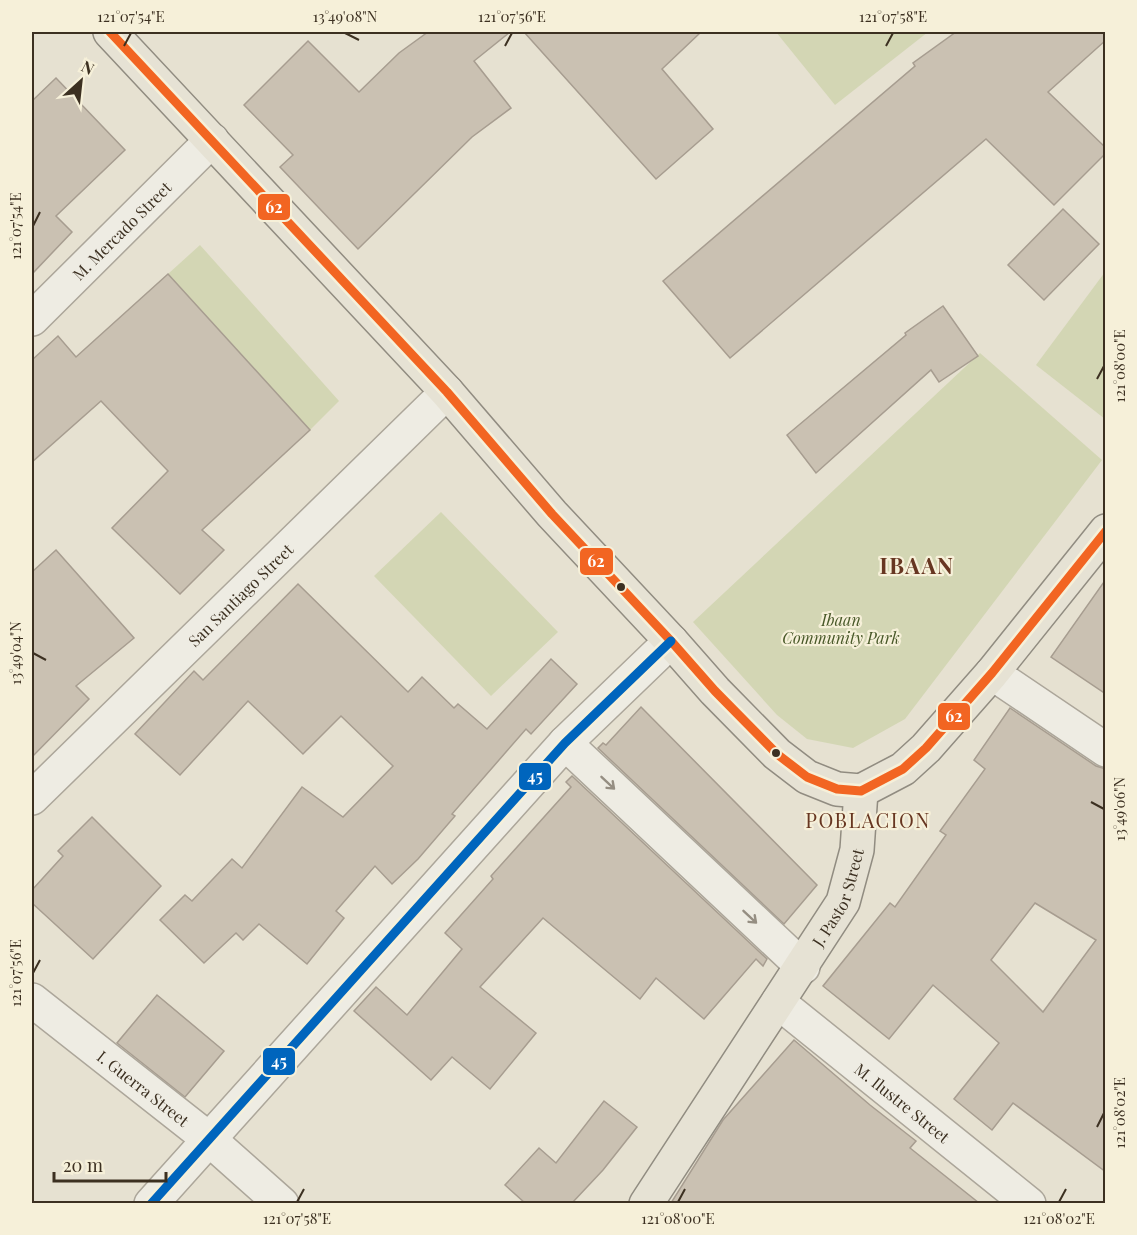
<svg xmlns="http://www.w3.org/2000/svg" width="1137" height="1235" font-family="'Playfair Display',serif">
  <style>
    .green { fill: #d3d6b4 }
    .building { fill: #cac1b2; stroke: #a79d90; stroke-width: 1.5; fill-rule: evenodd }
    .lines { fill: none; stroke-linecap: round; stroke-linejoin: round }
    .minor-casing { stroke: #aca69a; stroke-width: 36 }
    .major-casing { stroke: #918c81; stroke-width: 36 }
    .minor { stroke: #eeece3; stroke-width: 33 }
    .major { stroke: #e6e2d4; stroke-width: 33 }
    .bus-1-casing { stroke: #f6f0d9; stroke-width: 14 }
    .bus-2-casing { stroke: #f6f0d9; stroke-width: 14 }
    .bus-1 { stroke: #f26522; stroke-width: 9 }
    .bus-2 { stroke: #0065bd; stroke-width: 9 }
    .oneway { stroke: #958e82 }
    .ticks { fill: none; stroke: #3c3021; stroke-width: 2 }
    .bus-dot { fill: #3c3021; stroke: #f6f0d9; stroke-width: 2 }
    .labels { text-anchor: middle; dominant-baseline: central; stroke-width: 4.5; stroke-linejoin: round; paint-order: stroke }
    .street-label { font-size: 16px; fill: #3c3021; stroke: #f6f0d9 }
    .park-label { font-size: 16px; font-style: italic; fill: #485828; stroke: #f6f0d9 }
    .quarter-label { font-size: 20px; letter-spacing: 1.5px; fill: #673621; stroke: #f6f0d9 }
    .district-label { font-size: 22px; font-weight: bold; letter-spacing: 1.5px; fill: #673621; stroke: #f6f0d9 }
    .line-badge { stroke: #f6f0d9; stroke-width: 2 }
    .badge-label { font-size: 16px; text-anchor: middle; font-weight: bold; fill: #fff }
    .neatline { fill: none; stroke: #3c3021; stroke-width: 2 }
    .ticks-label { font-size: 15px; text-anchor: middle; fill: #3c3021 }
  </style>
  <rect width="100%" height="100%" fill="#e6e1d1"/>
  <g class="green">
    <path d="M776 32H928L835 105Z"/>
    <path d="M200 245 339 401 310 430 168 274Z"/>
    <path d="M1105 272V419L1036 365Z"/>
    <path d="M980 353 1102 460 905 719 853 748 807 739 777 715 693 622Z"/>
    <path d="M441 512 558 632 491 696 374 576Z"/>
  </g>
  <g class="building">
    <path d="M428 32H510L474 61 511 108 472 137 358 249 280 167 293 155 244 105 308 41 359 92 399 53Z"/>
    <path d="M524 32H701L662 69 713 129 656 179Z"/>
    <path d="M956 32H1106V40L1048 92 1106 148V153L1054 205 986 139 730 358 663 281 915 66 913 63Z"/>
    <path d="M56 78 125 150 56 216 72 232 32 274V101Z"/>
    <path d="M1063 209 1099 244 1044 300 1008 265Z"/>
    <path d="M168 274 310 430 202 530 224 550 180 594 112 528 168 471 101 401 32 462V360L58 336 76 357Z"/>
    <path d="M943 306 978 356 939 382 931 370 816 473 787 435 906 335 905 333Z"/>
    <path d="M56 550 134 638 76 686 89 699 32 757V572Z"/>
    <path d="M1106 579V694L1051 657Z"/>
    <path d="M298 584 408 692 422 677 454 708 458 704 487 729 551 659 577 684 531 734 526 729 452 814 455 816 418 859 392 884 375 866 336 911 344 918 307 964 259 924 243 940 236 933 204 963 160 920 185 895 192 901 232 859 242 868 302 787 343 817 393 766 341 716 303 754 248 701 180 775 135 734 194 671 203 680Z"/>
    <path d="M641 707 817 885 784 924 598 748 603 743 606 745Z"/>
    <path d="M1010 708 1096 766 1106 769V1172L1013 1103 992 1130 954 1099 999 1043 933 985 889 1039 823 986 890 903 895 907 946 835 940 831 985 769 974 760ZM1035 903 1096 940 1043 1012 991 960Z"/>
    <path d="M572 776 767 959 763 966 756 959 704 1019 656 978 640 999 543 918 480 987 536 1033 490 1089 452 1057 431 1080 354 1011 376 987 407 1015 462 949 445 933 493 879 491 876 571 787 566 782Z"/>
    <path d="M92 817 161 886 93 959 32 903V890L63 856 58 851Z"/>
    <path d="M157 995 224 1051 185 1097 117 1043Z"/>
    <path d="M794 1040 870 1105 916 1141 910 1148 979 1203H671L723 1120Z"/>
    <path d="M604 1101 637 1127 603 1170 572 1203H525L505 1185 539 1148 556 1163Z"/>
  </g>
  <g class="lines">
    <defs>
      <g id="minor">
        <path id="s1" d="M32 319 212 140"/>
        <path d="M992 673 1106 750"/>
        <path d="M565 743 803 967"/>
        <path id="s2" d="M32 798 447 392"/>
        <path id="s3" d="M32 1000 210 1140 282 1204"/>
        <path id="s4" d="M778 1002 1029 1204"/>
        <path d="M151 1204 565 743 671 641"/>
      </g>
      <g id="major">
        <path d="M110 32 447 392 552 514 671 641 715 691 777 754 807 777 837 789 861 791 903 769 926 748 992 673 1106 531"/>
        <path id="s5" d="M646 1204 843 902 857 850 861 791"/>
      </g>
    </defs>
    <use href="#minor" class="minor-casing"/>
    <use href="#major" class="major-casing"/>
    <use href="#minor" class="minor"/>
    <use href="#major" class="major"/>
    <defs>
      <path id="bus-1" d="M110 32 447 392 552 514 671 641 715 691 777 754 807 777 837 789 861 791 903 769 926 748 992 673 1106 531"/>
      <path id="bus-2" d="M151 1204 565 743 671 641"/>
    </defs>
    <use href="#bus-1" class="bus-1-casing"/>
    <use href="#bus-2" class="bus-2-casing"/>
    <use href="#bus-1" class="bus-1"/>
    <use href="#bus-2" class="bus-2"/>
  </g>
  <defs><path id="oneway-shaft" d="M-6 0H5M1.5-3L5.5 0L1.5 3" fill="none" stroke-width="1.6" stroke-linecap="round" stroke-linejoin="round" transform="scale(1.5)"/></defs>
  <g class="oneway">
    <use href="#oneway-shaft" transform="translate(608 783) rotate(43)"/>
    <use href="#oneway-shaft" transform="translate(750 917) rotate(43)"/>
  </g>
  <path class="ticks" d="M345 33 359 40M124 46 131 33M505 46 512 33M886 46 893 33M33 226 40 212M1097 379 1104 366M33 653 46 660M1091 802 1104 809M33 973 40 960M1097 1127 1104 1113M297 1202 304 1189M678 1202 685 1189M1059 1202 1066 1189"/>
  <g class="bus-dot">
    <circle cx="621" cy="587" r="5"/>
    <circle cx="776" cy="753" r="5"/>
  </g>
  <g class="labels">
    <g class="street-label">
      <text stroke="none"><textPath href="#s1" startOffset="126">M. Mercado Street</textPath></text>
      <text stroke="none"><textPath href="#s2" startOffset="291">San Santiago Street</textPath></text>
      <text stroke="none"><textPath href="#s5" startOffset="363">J. Pastor Street</textPath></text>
      <text stroke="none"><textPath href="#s3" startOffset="142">I. Guerra Street</textPath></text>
      <text stroke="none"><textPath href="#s4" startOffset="160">M. Ilustre Street</textPath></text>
    </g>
    <g class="park-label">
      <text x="841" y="619">Ibaan<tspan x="841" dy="18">Community Park</tspan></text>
    </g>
    <g class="quarter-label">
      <text x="868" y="819">POBLACION</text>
    </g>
    <g class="district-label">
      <text x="917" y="565">IBAAN</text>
    </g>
  </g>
  <g class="line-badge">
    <rect x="257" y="193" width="34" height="28" rx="6" fill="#f26522"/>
    <rect x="579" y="547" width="35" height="29" rx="6" fill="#f26522"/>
    <rect x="937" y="702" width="34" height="29" rx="6" fill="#f26522"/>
    <rect x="518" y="762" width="34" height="29" rx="6" fill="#0065bd"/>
    <rect x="262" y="1047" width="34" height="29" rx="6" fill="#0065bd"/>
  </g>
  <g class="badge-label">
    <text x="274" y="213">62</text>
    <text x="596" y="567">62</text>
    <text x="954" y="722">62</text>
    <text x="535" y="782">45</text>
    <text x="279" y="1067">45</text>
  </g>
  <rect width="1137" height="1235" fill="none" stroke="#f6f0d9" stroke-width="66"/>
  <g transform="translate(81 81) rotate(27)" stroke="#f6f0d9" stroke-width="4.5" paint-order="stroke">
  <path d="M0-4.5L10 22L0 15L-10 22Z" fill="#3c3021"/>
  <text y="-9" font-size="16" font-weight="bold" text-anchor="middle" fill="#3c3021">N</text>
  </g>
  <path d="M54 1172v9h112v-9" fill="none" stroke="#3c3021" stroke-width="3"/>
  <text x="63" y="1172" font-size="18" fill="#3c3021" stroke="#f6f0d9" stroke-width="4.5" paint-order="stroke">20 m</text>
  <rect x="33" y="33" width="1071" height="1169" class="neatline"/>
  <g class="ticks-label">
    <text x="131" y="22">121°07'54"E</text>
    <text x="345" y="22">13°49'08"N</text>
    <text x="512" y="22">121°07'56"E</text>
    <text x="893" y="22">121°07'58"E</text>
    <text transform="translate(16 226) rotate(-90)" y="5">121°07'54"E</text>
    <text transform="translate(1120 366) rotate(-90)" y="5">121°08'00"E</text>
    <text transform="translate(16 653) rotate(-90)" y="5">13°49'04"N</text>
    <text transform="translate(1120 809) rotate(-90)" y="5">13°49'06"N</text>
    <text transform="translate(16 973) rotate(-90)" y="5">121°07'56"E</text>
    <text transform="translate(1120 1113) rotate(-90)" y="5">121°08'02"E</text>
    <text x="297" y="1224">121°07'58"E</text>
    <text x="678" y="1224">121°08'00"E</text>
    <text x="1059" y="1224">121°08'02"E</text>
  </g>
</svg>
